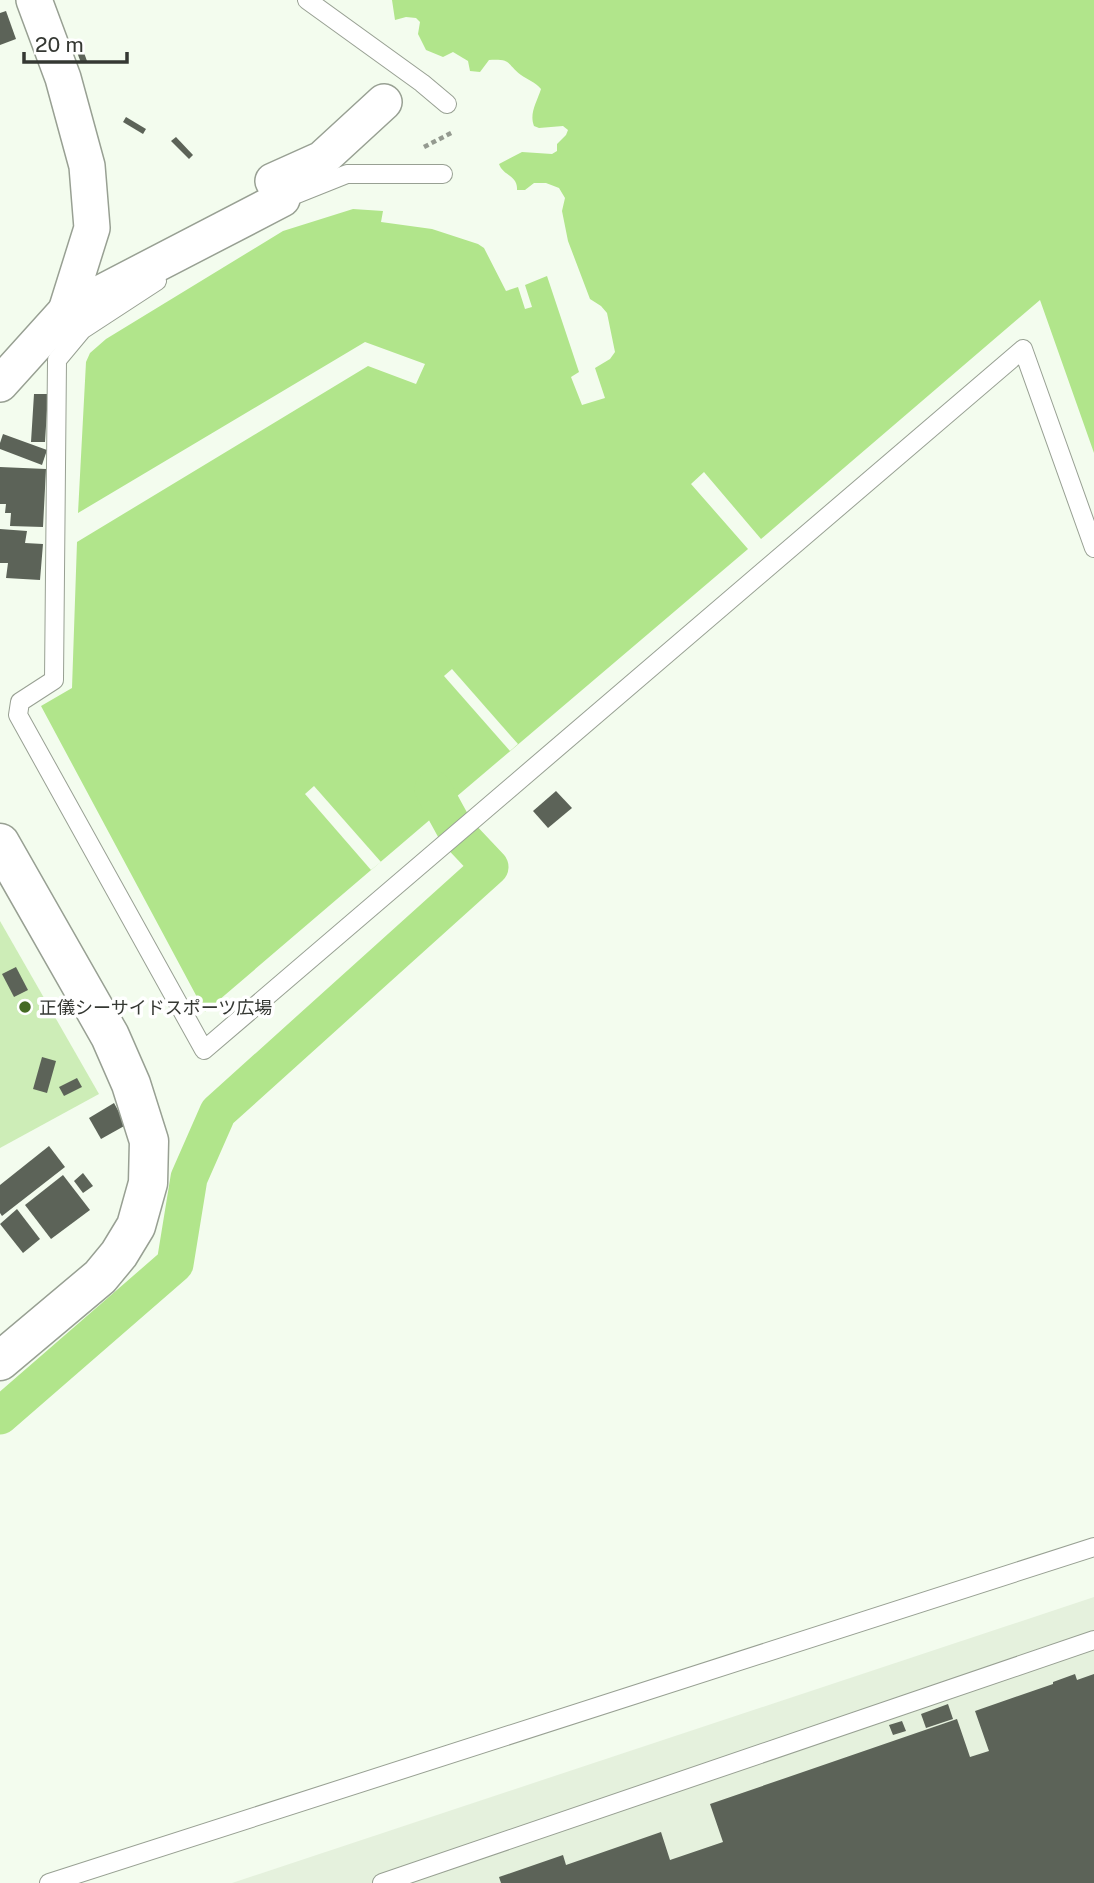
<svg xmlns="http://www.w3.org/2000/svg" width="1094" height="1883" font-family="'Public Sans','Noto Sans JP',sans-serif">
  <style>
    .built { fill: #e5f1dd }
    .green { fill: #cdedb7 }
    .water { fill: #b1e58b }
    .pier { fill: #f3fcee }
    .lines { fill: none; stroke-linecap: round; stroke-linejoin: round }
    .canal { stroke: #b1e58b; stroke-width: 37 }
    .building { fill: #5c6358 }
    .lane-casing { stroke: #98a093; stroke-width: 20 }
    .street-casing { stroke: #98a093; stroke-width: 38 }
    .secondary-casing { stroke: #98a093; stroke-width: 41 }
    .path { stroke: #949a90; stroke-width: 4.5; stroke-dasharray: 5 3.5; stroke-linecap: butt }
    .lane { stroke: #fff; stroke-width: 18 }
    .street { stroke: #fff; stroke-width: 35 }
    .secondary { stroke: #fff; stroke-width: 38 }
    .poi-dot { fill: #456a24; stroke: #fff; stroke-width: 2.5 }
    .labels { text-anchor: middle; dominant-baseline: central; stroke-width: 7; stroke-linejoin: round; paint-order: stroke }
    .poi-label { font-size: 18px; fill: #353833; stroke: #fff; text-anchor: start }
  </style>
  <rect width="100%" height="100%" fill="#f3fcee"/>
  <path class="built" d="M1094 1597V1883H232Z"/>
  <path class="green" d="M0 921 99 1094 0 1148Z"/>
  <path class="water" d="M392 0H1094V453L1040 300 761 539 704 472 691 484 748 549 449 803 454 809 443 818 439 812 205 1012 41 706 72 688 77 542 368 366 416 384 425 364 365 342 78 513 86 362 90 353 106 339 283 231 353 209 383 211 381 222 432 229 478 244 484 248 506 291 518 287 525 309 532 307 525 285 547 276 579 372 571 377 582 405 605 398 595 368 610 359 615 352 607 313 601 306 590 299 568 241 562 211 565 198 559 188 546 183H534L525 190H517C518 175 503 176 499 164L522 152 552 154 557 151V144L566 135 568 130 563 126 539 128 534 126C529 113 537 102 541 89 535 82 528 80 521 75 506 63 512 59 489 60L480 72 470 71 468 61 453 52 443 57 426 50 418 34 420 22 416 18 406 17 395 20Z"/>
  <g class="pier">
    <path d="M452 669 518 744 510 751 444 676Z"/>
    <path d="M314 786 381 862 371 870 305 794Z"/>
  </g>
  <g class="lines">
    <path class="canal" d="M0 1416 175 1264 189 1178 218 1112 490 867 456 831 433 789"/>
  </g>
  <g class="building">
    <path d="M6 11 16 39 0 45V13Z"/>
    <path d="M79 39 87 61 81 63 73 41Z"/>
    <path d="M126 117 146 129 143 134 123 122Z"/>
    <path d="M176 137 193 155 189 159 171 141Z"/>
    <path d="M34 394H48L45 442H31Z"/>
    <path d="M3 434 47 450 42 465 0 449V443Z"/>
    <path d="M0 467 46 469 43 527 10 526 11 513H5L6 504H0Z"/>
    <path d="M0 529 27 531 25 543 43 544 40 580 6 578 8 563H0Z"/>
    <path d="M556 791 572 808 548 828 533 811Z"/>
    <path d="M16 967 28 990 14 997 2 974Z"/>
    <path d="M42 1057 56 1061 47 1093 33 1089Z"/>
    <path d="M77 1078 82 1087 64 1096 59 1087Z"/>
    <path d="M114 1103 126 1125 101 1139 89 1118Z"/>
    <path d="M49 1146 65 1167 2 1216 0 1213V1185Z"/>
    <path d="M83 1173 93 1186 83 1193 74 1181Z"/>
    <path d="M63 1175 90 1210 51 1239 25 1205Z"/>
    <path d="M17 1209 40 1239 23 1253 0 1224Z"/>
    <path d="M1075 1674 1077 1680 1094 1674V1883H501L499 1877 563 1855 566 1865 661 1832 670 1860 723 1842 710 1804 957 1719 970 1757 989 1751 975 1711 1053 1684V1682Z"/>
    <path d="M948 1704 953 1719 926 1728 921 1714Z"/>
    <path d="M902 1721 906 1731 893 1735 889 1725Z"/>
  </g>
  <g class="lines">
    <defs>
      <g id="lane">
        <path d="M307 0 422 83 447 104"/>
        <path d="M277 202 347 174H443"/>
        <path d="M157 281 82 330 57 360 54 680 20 702 18 715 204 1050 1023 349 1094 548"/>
        <path d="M49 1883 1094 1547"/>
        <path d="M382 1883 1094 1640"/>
      </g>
      <g id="street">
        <path d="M34 0 63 78 87 166 92 228 66 311"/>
        <path d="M0 384 66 311 282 199 273 181 322 159 384 102"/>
      </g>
      <path id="secondary" d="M0 843 110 1036 131 1084 149 1141 148 1183 136 1226 119 1254 100 1277 0 1361"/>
    </defs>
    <use href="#lane" class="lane-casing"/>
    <use href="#street" class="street-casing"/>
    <use href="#secondary" class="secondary-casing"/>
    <path class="path" d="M424 147 453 132"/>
    <use href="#lane" class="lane"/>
    <use href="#street" class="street"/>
    <use href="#secondary" class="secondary"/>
  </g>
  <circle class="poi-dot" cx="25" cy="1007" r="7"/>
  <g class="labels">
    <g class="poi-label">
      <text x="39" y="1007">正儀シーサイドスポーツ広場</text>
    </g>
  </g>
  <path d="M24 52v10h103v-10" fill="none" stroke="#353833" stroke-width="3.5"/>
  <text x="35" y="52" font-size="21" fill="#353833" stroke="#ffffff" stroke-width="5" paint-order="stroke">20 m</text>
</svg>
